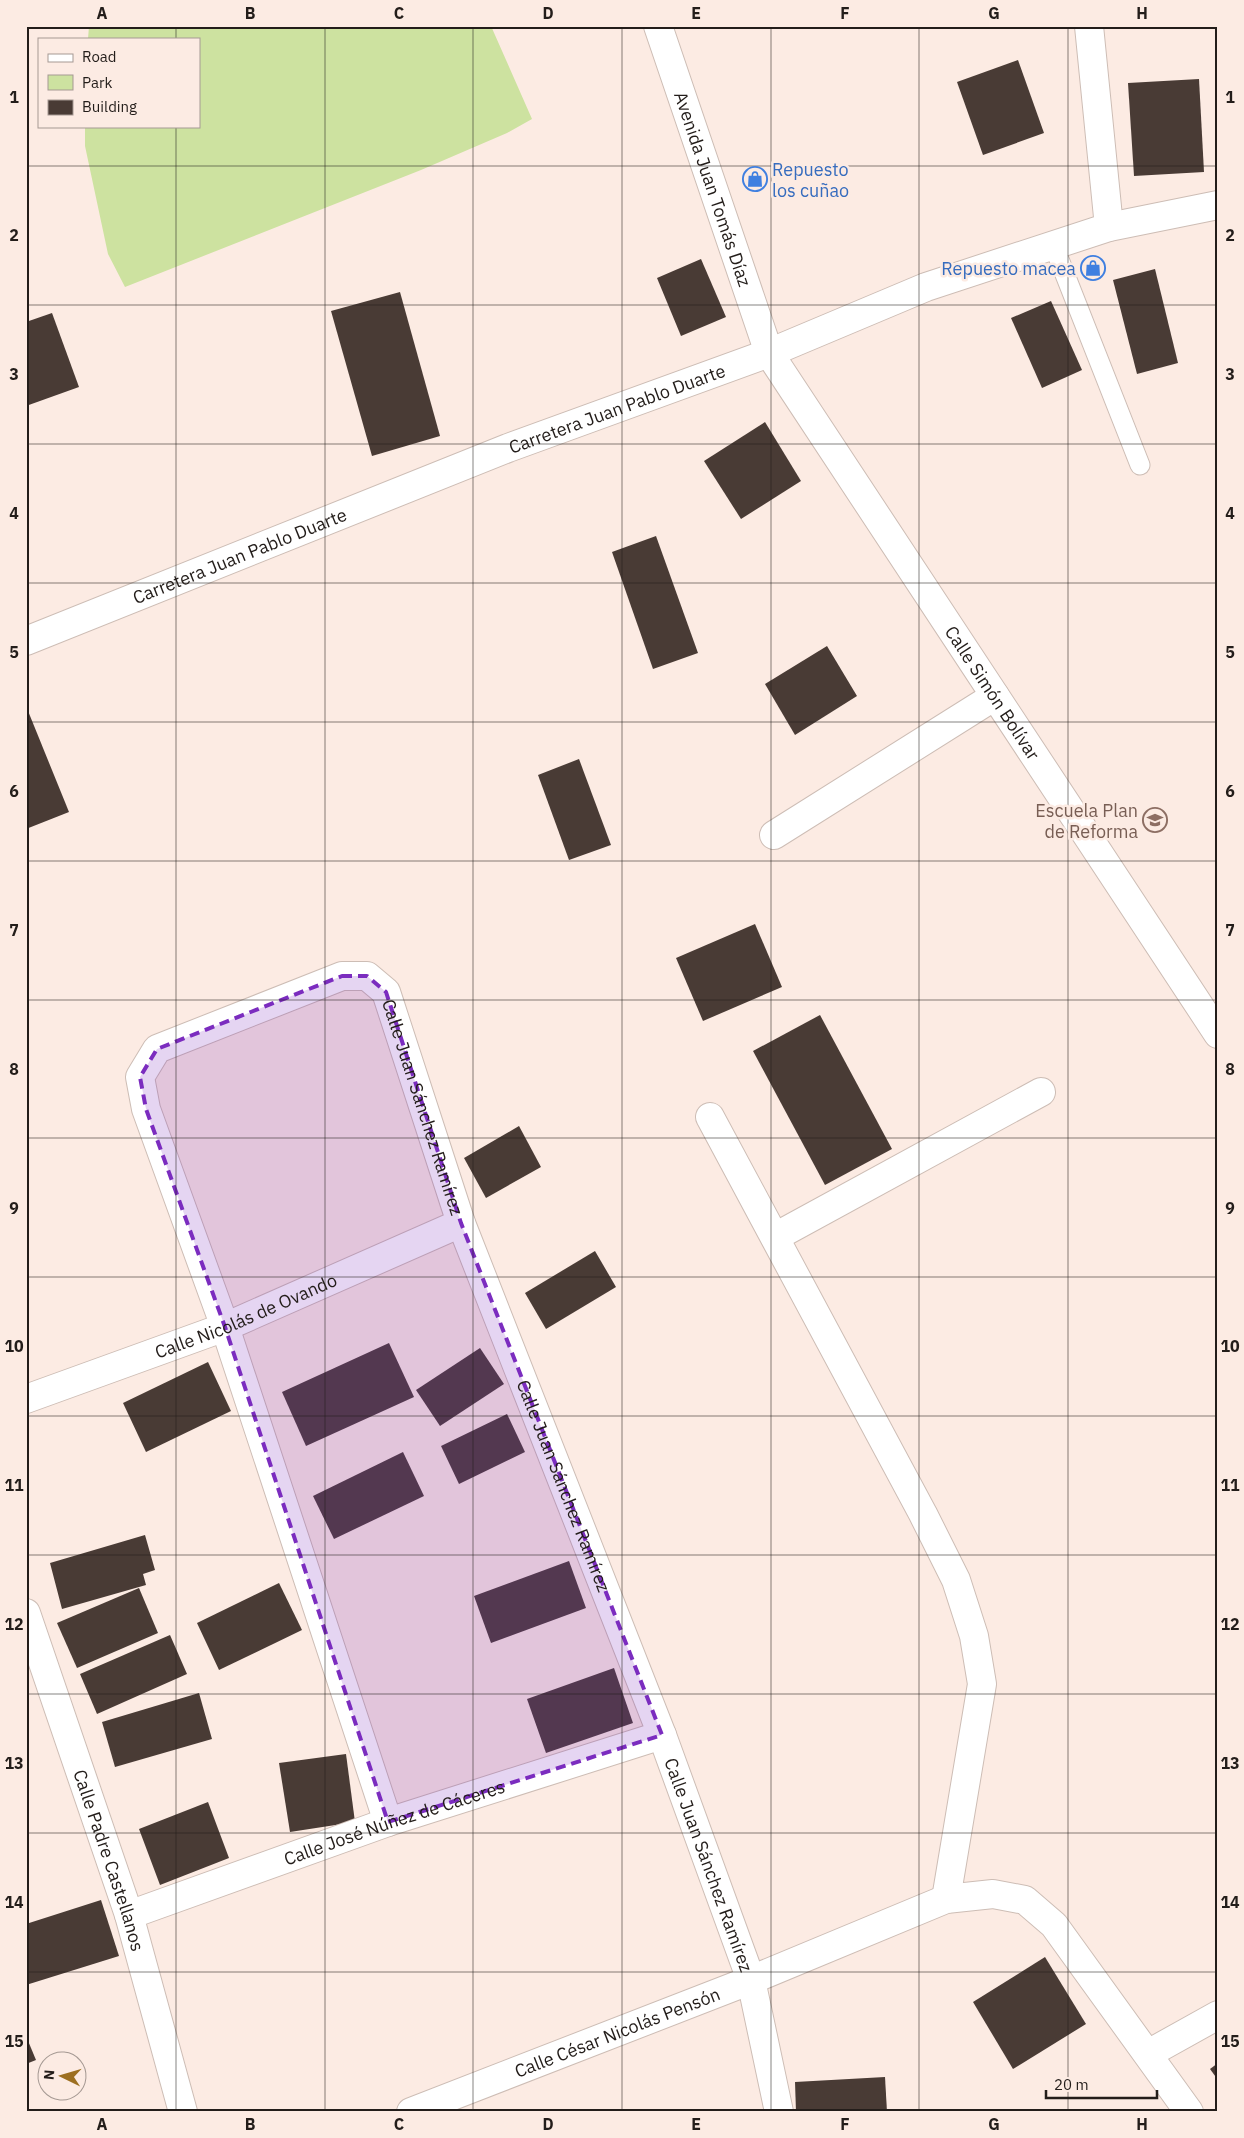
<svg xmlns="http://www.w3.org/2000/svg" width="1244" height="2138" font-family="'IBM Plex Sans',sans-serif">
  <style>
    .green { fill: #cde2a0 }
    .building { fill: #493b35 }
    .lines { fill: none; stroke-linecap: round; stroke-linejoin: round }
    .service-casing { stroke: #cdbdb5; stroke-width: 21 }
    .minor-casing { stroke: #cdbdb5; stroke-width: 30 }
    .tertiary-casing { stroke: #cdbdb5; stroke-width: 30 }
    .secondary-casing { stroke: #cdbdb5; stroke-width: 30 }
    .service { stroke: #fff; stroke-width: 19 }
    .minor { stroke: #fff; stroke-width: 28 }
    .tertiary { stroke: #fff; stroke-width: 28 }
    .secondary { stroke: #fff; stroke-width: 28 }
    .marked { fill: #7b2cbf; fill-opacity: 0.2; stroke: #7b2cbf; stroke-width: 4; stroke-dasharray: 10 6; stroke-linejoin: round }
    .grid { fill: none; stroke: #231d1a; stroke-width: 1; stroke-opacity: 0.55 }
    .labels { text-anchor: middle; dominant-baseline: central; stroke-width: 5; stroke-linejoin: round; paint-order: stroke }
    .shop-label { font-size: 18px; fill: #366cbe; stroke: #fcebe3; text-anchor: start }
    .street-label { font-size: 18px; fill: #231d1a; stroke: #fcebe3 }
    .education-label { font-size: 18px; fill: #785e54; stroke: #fcebe3; text-anchor: end }
    .neatline { fill: none; stroke: #231d1a; stroke-width: 2 }
    .grid-label { font-size: 16px; text-anchor: middle; font-weight: bold; fill: #231d1a }
  </style>
  <rect width="100%" height="100%" fill="#fcebe3"/>
  <path class="green" d="M89 26H491L532 119 507 133 421 170 125 287 108 254 85 146V126H199V39H88Z"/>
  <g class="building">
    <path d="M1018 60 1044 133 983 155 957 82Z"/>
    <path d="M1199 79 1204 172 1134 176 1128 83Z"/>
    <path d="M701 259 726 317 681 336 657 278Z"/>
    <path d="M1155 269 1178 363 1137 374 1113 280Z"/>
    <path d="M400 292 440 436 372 456 331 311Z"/>
    <path d="M1051 301 1082 370 1042 388 1011 318Z"/>
    <path d="M52 313 79 387 26 406V322Z"/>
    <path d="M765 422 801 481 741 519 704 461Z"/>
    <path d="M656 536 698 653 653 669 612 552Z"/>
    <path d="M827 646 857 696 795 735 765 684Z"/>
    <path d="M26 706 69 812 26 829Z"/>
    <path d="M579 759 611 845 569 860 538 775Z"/>
    <path d="M755 924 782 987 703 1021 676 958Z"/>
    <path d="M820 1015 892 1149 825 1185 753 1051Z"/>
    <path d="M519 1126 541 1167 486 1198 464 1158Z"/>
    <path d="M595 1251 616 1287 546 1329 525 1293Z"/>
    <path d="M389 1343 414 1397 306 1446 282 1392Z"/>
    <path d="M480 1348 504 1384 440 1426 416 1390Z"/>
    <path d="M208 1362 231 1411 146 1452 123 1403Z"/>
    <path d="M507 1414 525 1452 459 1484 441 1446Z"/>
    <path d="M403 1452 424 1496 334 1539 313 1496Z"/>
    <path d="M145 1535 155 1570 143 1574 146 1585 62 1609 50 1563Z"/>
    <path d="M569 1561 586 1608 491 1643 474 1596Z"/>
    <path d="M279 1583 302 1630 219 1670 197 1623Z"/>
    <path d="M139 1588 158 1633 77 1668 57 1623Z"/>
    <path d="M170 1635 187 1674 97 1714 80 1674Z"/>
    <path d="M614 1668 633 1723 546 1753 527 1699Z"/>
    <path d="M199 1693 212 1739 115 1767 102 1722Z"/>
    <path d="M346 1754 355 1822 290 1832 279 1763Z"/>
    <path d="M208 1802 229 1858 160 1885 139 1829Z"/>
    <path d="M101 1900 119 1956 26 1985V1924Z"/>
    <path d="M1045 1957 1086 2024 1013 2069 973 2002Z"/>
    <path d="M26 2036 36 2060 26 2064Z"/>
    <path d="M1218 2063V2080L1210 2069Z"/>
    <path d="M885 2077 887 2112H796L795 2082Z"/>
  </g>
  <g class="lines">
    <defs>
      <path id="service" d="M1053 244 1140 465"/>
      <g id="minor">
        <path d="M1089 26 1109 227"/>
        <path d="M774 835 995 696"/>
        <path d="M710 1117 923 1514 956 1580 974 1636 982 1684 946 1899"/>
        <path d="M775 1237 1041 1092"/>
        <path id="s1" d="M26 1399 225 1327 461 1223"/>
        <path id="s2" d="M26 1613 129 1915 183 2112"/>
        <path id="s3" d="M388 1822 225 1327 146 1109 140 1077 157 1049 342 976H367L386 992 461 1223 662 1735 751 1980 779 2112"/>
        <path id="s4" d="M129 1915 388 1822 662 1735"/>
        <path d="M1148 2054 1218 2015"/>
        <path id="s5" d="M411 2112 751 1980 946 1899 993 1894 1025 1900 1054 1925 1189 2112"/>
      </g>
      <g id="tertiary">
        <path id="s6" d="M658 26 769 353 1218 1034"/>
      </g>
      <g id="secondary">
        <path id="s7" d="M26 641 508 448 769 353 926 287 1109 227 1218 205"/>
      </g>
    </defs>
    <use href="#service" class="service-casing"/>
    <use href="#minor" class="minor-casing"/>
    <use href="#tertiary" class="tertiary-casing"/>
    <use href="#secondary" class="secondary-casing"/>
    <use href="#service" class="service"/>
    <use href="#minor" class="minor"/>
    <use href="#tertiary" class="tertiary"/>
    <use href="#secondary" class="secondary"/>
  </g>
  <path class="marked" d="M342 976H367L386 992 461 1223 662 1735 388 1822 225 1327 146 1109 140 1077 157 1049Z"/>
  <path class="grid" d="M176 26V39M325 26V2112M473 26V2112M622 26V2112M771 26V2112M919 26V2112M1068 26V2112M176 126V2112M26 166H1218M26 305H1218M26 444H1218M26 583H1218M26 722H1218M26 861H1218M26 1000H1218M26 1138H1218M26 1277H1218M26 1416H1218M26 1555H1218M26 1694H1218M26 1833H1218M26 1972H1218"/>
  <defs>
    <symbol id="shop-ring" viewBox="-11 -11 22 22"><circle r="9.5" fill="#fcebe3" stroke="#3f7fe0" stroke-width="1.5"/><path d="M-5-2.5h2.3a2.7 3.5 0 0 1 5.4 0H5L5.5 6h-11ZM-1.5-2.5h3a1.5 2.3 0 0 0-3 0Z" fill="#3f7fe0"/></symbol>
    <symbol id="school-ring" viewBox="-11 -11 22 22"><circle r="9.5" fill="#fcebe3" stroke="#8d6e63" stroke-width="1.5"/><path d="M0-5L7-2L0 1L-7-2ZM-4 1L0 2.5L4 1V4Q0 6-4 4Z" fill="#8d6e63"/></symbol>
  </defs>
  <g fill-rule="evenodd">
    <use href="#shop-ring" x="741" y="165" width="28" height="28"/>
    <use href="#shop-ring" x="1079" y="254" width="28" height="28"/>
    <use href="#school-ring" x="1141" y="806" width="28" height="28"/>
  </g>
  <g class="labels">
    <g class="shop-label">
      <text x="772" y="169">Repuesto<tspan x="772" dy="21">los cuñao</tspan></text>
      <text x="1076" y="268" text-anchor="end">Repuesto macea</text>
    </g>
    <g class="street-label">
      <text stroke="none"><textPath href="#s6" startOffset="172">Avenida Juan Tomás Díaz</textPath></text>
      <text stroke="none"><textPath href="#s7" startOffset="635">Carretera Juan Pablo Duarte</textPath></text>
      <text stroke="none"><textPath href="#s7" startOffset="230">Carretera Juan Pablo Duarte</textPath></text>
      <text stroke="none"><textPath href="#s6" startOffset="752">Calle Simón Bolívar</textPath></text>
      <text stroke="none"><textPath href="#s3" startOffset="1188">Calle Juan Sánchez Ramírez</textPath></text>
      <text stroke="none"><textPath href="#s1" startOffset="235">Calle Nicolás de Ovando</textPath></text>
      <text stroke="none"><textPath href="#s3" startOffset="1592">Calle Juan Sánchez Ramírez</textPath></text>
      <text stroke="none"><textPath href="#s4" startOffset="281">Calle José Núñez de Cáceres</textPath></text>
      <text stroke="none"><textPath href="#s2" startOffset="261">Calle Padre Castellanos</textPath></text>
      <text stroke="none"><textPath href="#s3" startOffset="1998">Calle Juan Sánchez Ramírez</textPath></text>
      <text stroke="none"><textPath href="#s5" startOffset="221">Calle César Nicolás Pensón</textPath></text>
    </g>
    <g class="education-label">
      <text x="1138" y="810">Escuela Plan<tspan x="1138" dy="21">de Reforma</tspan></text>
    </g>
  </g>
  <rect width="1244" height="2138" fill="none" stroke="#fcebe3" stroke-width="55"/>
  <rect x="38" y="38" width="162" height="90" fill="#fcebe3" stroke="#a59993"/>
  <rect x="48" y="54" width="25" height="8" fill="#ffffff" stroke="#a59993"/>
  <text x="82" y="62" font-size="15" fill="#231d1a">Road</text>
  <rect x="48" y="75" width="25" height="15" fill="#cde2a0" stroke="#a59993"/>
  <text x="82" y="88" font-size="15" fill="#231d1a">Park</text>
  <rect x="48" y="100" width="25" height="15" fill="#493b35" stroke="#a59993"/>
  <text x="82" y="112" font-size="15" fill="#231d1a">Building</text>
  <g transform="translate(62 2076) rotate(275)"><circle r="24" fill="#fcebe3" stroke="#a59993"/>
  <path d="M0-4L9 19L0 12L-9 19Z" fill="#9d6f20"/>
  <text y="-8" font-size="14" font-weight="bold" text-anchor="middle" fill="#231d1a">N</text>
  </g>
  <path d="M1046 2090v8h111v-8" fill="none" stroke="#231d1a" stroke-width="2.5"/>
  <text x="1054" y="2090" font-size="15" fill="#231d1a" stroke="#fcebe3" stroke-width="4" paint-order="stroke">20 m</text>
  <rect x="28" y="28" width="1188" height="2082" class="neatline"/>
  <g class="grid-label">
    <text x="102" y="19">A</text>
    <text x="250" y="19">B</text>
    <text x="399" y="19">C</text>
    <text x="548" y="19">D</text>
    <text x="696" y="19">E</text>
    <text x="845" y="19">F</text>
    <text x="994" y="19">G</text>
    <text x="1142" y="19">H</text>
    <text x="14" y="103">1</text>
    <text x="1230" y="103">1</text>
    <text x="14" y="241">2</text>
    <text x="1230" y="241">2</text>
    <text x="14" y="380">3</text>
    <text x="1230" y="380">3</text>
    <text x="14" y="519">4</text>
    <text x="1230" y="519">4</text>
    <text x="14" y="658">5</text>
    <text x="1230" y="658">5</text>
    <text x="14" y="797">6</text>
    <text x="1230" y="797">6</text>
    <text x="14" y="936">7</text>
    <text x="1230" y="936">7</text>
    <text x="14" y="1075">8</text>
    <text x="1230" y="1075">8</text>
    <text x="14" y="1214">9</text>
    <text x="1230" y="1214">9</text>
    <text x="14" y="1352">10</text>
    <text x="1230" y="1352">10</text>
    <text x="14" y="1491">11</text>
    <text x="1230" y="1491">11</text>
    <text x="14" y="1630">12</text>
    <text x="1230" y="1630">12</text>
    <text x="14" y="1769">13</text>
    <text x="1230" y="1769">13</text>
    <text x="14" y="1908">14</text>
    <text x="1230" y="1908">14</text>
    <text x="14" y="2047">15</text>
    <text x="1230" y="2047">15</text>
    <text x="102" y="2130">A</text>
    <text x="250" y="2130">B</text>
    <text x="399" y="2130">C</text>
    <text x="548" y="2130">D</text>
    <text x="696" y="2130">E</text>
    <text x="845" y="2130">F</text>
    <text x="994" y="2130">G</text>
    <text x="1142" y="2130">H</text>
  </g>
</svg>
